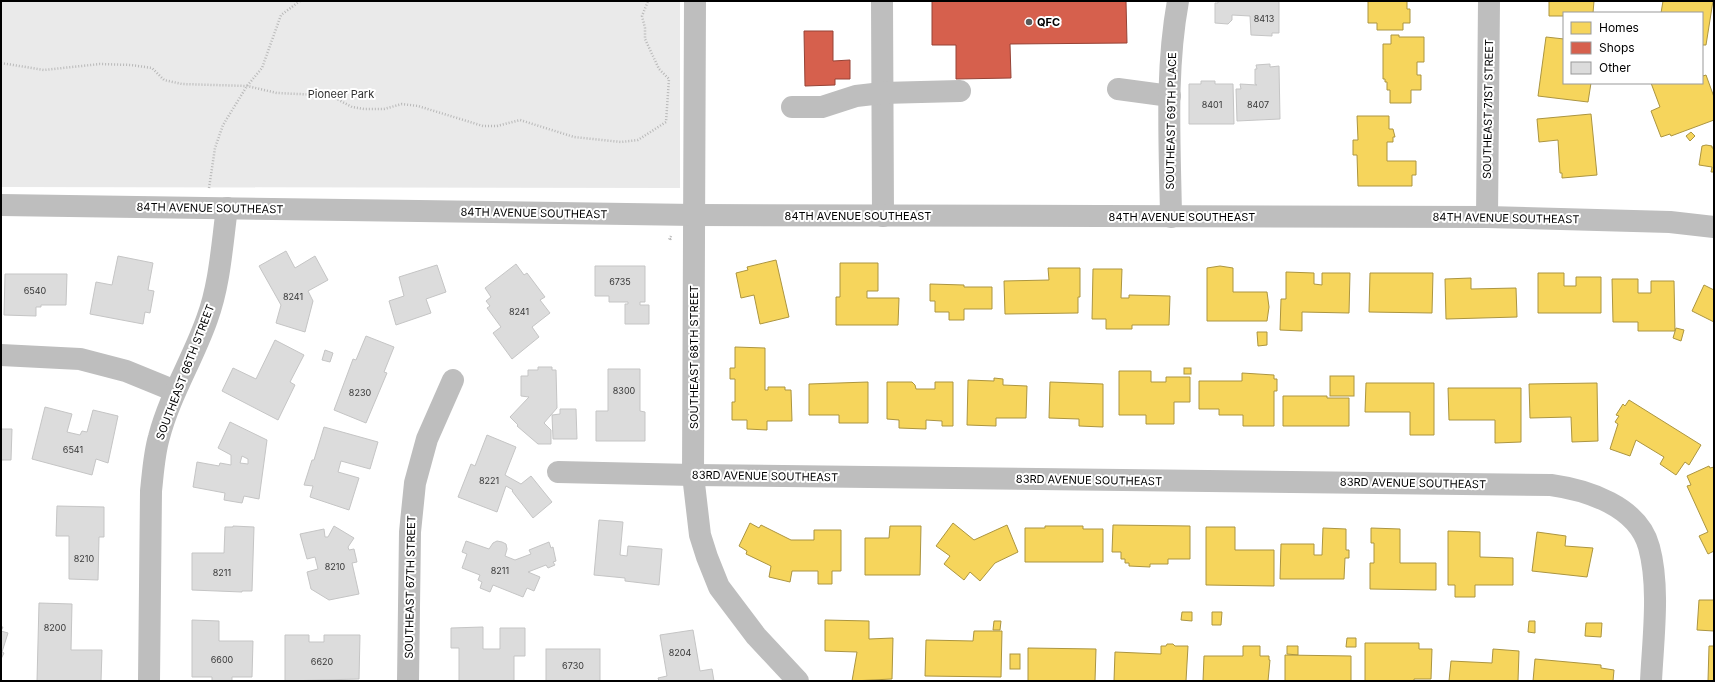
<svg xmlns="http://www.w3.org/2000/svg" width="1715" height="682" font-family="Inter,sans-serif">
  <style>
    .green { fill: #eaeaea }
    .homes { fill: #f6d55c; stroke: #ac9540 }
    .shops { fill: #d6604d; stroke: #964336 }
    .building { fill: #dcdcdc; stroke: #c5c5c5; fill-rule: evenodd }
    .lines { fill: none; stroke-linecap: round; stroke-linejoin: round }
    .path { stroke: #b8b8b8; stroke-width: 2.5; stroke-dasharray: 1 2; stroke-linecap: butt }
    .minor { stroke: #bebebe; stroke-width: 22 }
    .poi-dot { fill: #595959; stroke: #fff; stroke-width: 1.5 }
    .labels { text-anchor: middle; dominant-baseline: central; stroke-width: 4; stroke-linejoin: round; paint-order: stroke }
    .number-label { font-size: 9px; fill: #373737 }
    .poi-label { font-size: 11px; font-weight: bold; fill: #000; stroke: #fff; text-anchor: start }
    .park-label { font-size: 11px; fill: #2f2f2f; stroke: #fff }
    .street-label { font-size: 11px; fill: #000; stroke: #fff }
  </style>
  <rect width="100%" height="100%" fill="#fff"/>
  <path class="green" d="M1 1H680V188L1 187Z"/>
  <g class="homes">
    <path d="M1368 1H1407V9H1410V23H1403V30H1377V23H1368Z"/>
    <path d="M1549 1H1594L1593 13H1564V16H1549Z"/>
    <path d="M1663 1H1713L1706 45H1702V13H1661Z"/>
    <path d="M1391 35H1399V37H1424V62H1417V75H1421V90H1411V103H1390V90H1387V82H1385V79H1383V44H1391Z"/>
    <path d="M1546 37 1564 39V83H1591L1588 102 1538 96Z"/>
    <path d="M1702 73 1703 76 1706 75 1714 97V120L1671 136 1670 134 1661 137 1651 111 1660 107 1651 83H1702Z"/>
    <path d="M1591 114 1597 175 1562 178V173H1560L1558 140 1539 142 1537 119Z"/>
    <path d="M1357 116H1389V129H1393L1395 137H1393V142H1387V161H1416V175H1412V186H1358L1357 155H1353V140H1358Z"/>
    <path d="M1691 132 1695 136 1690 141 1686 136Z"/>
    <path d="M1706 145 1712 146V148H1714V172H1711L1712 167 1699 165 1702 146Z"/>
    <path d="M776 260 789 317 760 324 754 295 741 298 736 273 748 270 747 267Z"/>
    <path d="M840 263H878V291H867V298H899L898 325H836V297H840Z"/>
    <path d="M1220 266 1233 268V292H1267L1269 307 1267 321H1207V268Z"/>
    <path d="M1048 268H1080V297H1078V313L1005 314 1004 281 1049 280Z"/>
    <path d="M1093 269H1122L1121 298H1129V295L1170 296 1169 325H1132V329H1106V319H1092Z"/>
    <path d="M1286 272 1314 273V284L1322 285V273H1350L1349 313 1302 312V331L1280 330 1281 299H1286Z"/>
    <path d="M1370 273H1433L1432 313 1369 312Z"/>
    <path d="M1538 273H1564V286H1576V277H1601V313H1538Z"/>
    <path d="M1471 278V289L1516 288 1517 317 1446 319 1445 279Z"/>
    <path d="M1612 279H1638V293H1651V281H1674L1675 331H1638V322H1613Z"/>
    <path d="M930 284 964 285V287H992V309H964V320H949V312H935V301H930Z"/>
    <path d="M1704 285 1714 290V322L1692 311Z"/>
    <path d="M1676 328 1684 330 1681 341 1673 338Z"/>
    <path d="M1257 332H1267V345L1258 346Z"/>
    <path d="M735 347 765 348V390H768V387H785V390H791L792 421H767V430L747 429V420H732V402H735V379H730V368H735Z"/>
    <rect x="1184" y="368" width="7" height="6"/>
    <path d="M1119 371H1151V382H1166V377H1190V402H1174V424H1146V415H1119Z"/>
    <path d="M1242 373 1274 375V379H1277V391H1274V426H1243V415H1219V409H1199V381H1242Z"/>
    <rect x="1330" y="376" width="24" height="20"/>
    <path d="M994 378 1003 379V385L1027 386 1026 418H996V426L967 425 968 380 994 381Z"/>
    <path d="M868 382V423H839V415H809V384Z"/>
    <path d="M887 382H912L915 385 916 389H935V382H953V426H942V421L926 420V429L899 428V420L887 419Z"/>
    <path d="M1050 382 1103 384V427L1079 426V419L1049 418Z"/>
    <path d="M1366 383H1434V435H1410V412H1365Z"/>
    <path d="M1597 383 1598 441 1572 442 1571 417 1530 418 1529 384Z"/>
    <path d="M1448 388H1521V442L1495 443V420H1449Z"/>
    <path d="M1283 396H1327V398H1349V426H1283Z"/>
    <path d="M1629 400 1701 445 1689 465 1685 462 1676 475 1660 464 1664 457 1636 440 1630 456 1610 449 1618 424 1615 422 1619 416 1616 415 1623 404 1625 406Z"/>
    <path d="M1709 466 1710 468 1714 467V551L1708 554 1699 536 1708 532 1687 486 1691 485 1687 476Z"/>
    <path d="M750 523 759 528 761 525 791 540H814V530H841V571H832V584H818V571H792L790 582 769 577 771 566 746 554 747 551 739 546Z"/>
    <path d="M953 523 974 540 1007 525 1018 552 995 563 980 581 970 572 964 580 944 564 950 556 936 546Z"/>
    <path d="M1113 525 1190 526V559H1168V564H1150V567L1129 566V563H1125V559H1121V552H1112Z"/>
    <path d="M890 526H921L920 575H865V538H889Z"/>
    <path d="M1045 526H1083V529H1103V562H1025V528H1045Z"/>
    <path d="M1206 527H1235V550H1274V586L1206 585Z"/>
    <path d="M1323 528 1346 529V550H1349V558H1345L1344 579H1280L1281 544H1314V555H1322Z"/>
    <path d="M1371 528 1400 529V563H1436V590L1370 589V563H1374V543H1371Z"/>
    <path d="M1448 531 1480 532V557L1513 558V585H1475V597H1455V585H1448Z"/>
    <path d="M1537 532 1566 536 1565 546 1593 548 1587 577 1532 571Z"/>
    <path d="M1699 600H1714V631L1697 630Z"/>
    <path d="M1182 612H1192V621L1181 620Z"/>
    <path d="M1212 612H1222L1221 625H1212Z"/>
    <path d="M825 620 869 621V639L893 638 892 679 852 681 857 652 825 651Z"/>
    <path d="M994 621H1001L1000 630H993Z"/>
    <path d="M1529 621H1535V633L1528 632Z"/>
    <path d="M1586 623H1602L1601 637 1585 636Z"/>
    <path d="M974 631H1002L1001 677 925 676 926 640 973 641Z"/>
    <path d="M1347 638H1356V647H1346Z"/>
    <path d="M1365 643H1419V649H1432L1431 679H1414V681H1365Z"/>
    <path d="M1167 644H1173L1175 646H1188L1186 681H1114L1115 652 1161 654V646H1166Z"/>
    <path d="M1243 646H1260V656H1269V660H1270L1268 681H1203L1204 656H1243Z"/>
    <path d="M1287 646H1298V655L1287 654Z"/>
    <path d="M1709 646H1714V681H1708Z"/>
    <path d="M1028 648 1096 649 1095 681H1028Z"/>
    <path d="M1493 649 1519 651 1518 681H1449L1451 661 1492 663Z"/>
    <rect x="1010" y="654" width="10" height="15"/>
    <path d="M1285 655 1351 656V681H1285Z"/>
    <path d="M1535 659 1601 665V668L1614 670 1613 681H1533Z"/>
  </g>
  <g class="shops">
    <path d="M932 1H1126L1127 43 1010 44 1011 78 956 79V45H932Z"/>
    <path d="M804 31H833V61L850 60V79H835V85L805 86Z"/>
  </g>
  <g class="building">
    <path d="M1218 1H1279V33H1272V36L1251 35 1250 16 1232 15V20L1228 24 1215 23V3H1218Z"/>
    <path d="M1270 64V67L1279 66 1280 119 1237 121 1236 89H1241L1240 84 1257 85 1255 84V69H1257L1256 65Z"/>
    <path d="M1201 81H1215V84H1233L1234 124H1189V84H1201Z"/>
    <path d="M286 251 295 268 315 256 328 280 308 291 313 301 305 332 276 323 281 305 259 266Z"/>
    <path d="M118 256 153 263 148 290 154 291 150 313 145 312 143 324 90 314 96 282 112 285Z"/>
    <path d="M516 264 524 275 527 273 545 297 540 300 550 313 532 327 539 337 512 359 493 333 501 327 487 308 490 306 486 301 491 297 485 288Z"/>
    <path d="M437 265 446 292 426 299 431 313 396 325 389 301 404 296 399 277Z"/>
    <path d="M595 266H645V302H640V305H649V324H625V304H628V302H609V296H595Z"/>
    <path d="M5 274H67L66 305H41V307H36V316L4 315Z"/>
    <path d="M366 336 394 347 384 372 387 373 366 423 334 410 353 359 356 360Z"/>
    <path d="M275 340 304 355 290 382 295 385 278 420 222 391 233 368 256 379Z"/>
    <path d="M325 350 333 353 330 362 322 360Z"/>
    <path d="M538 367H552V370H556L557 408 544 423 551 430V444H538L517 426 518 425 510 417 529 397 521 396V376H528V370H538Z"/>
    <path d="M608 369H640V411L645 412V441H596V411H608Z"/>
    <path d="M45 407 72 414 67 432 80 435 82 431 87 432 93 410 118 416 108 463 96 459 92 475 32 459Z"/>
    <path d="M560 409H576L577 439H553L552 415 560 414Z"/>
    <path d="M230 422 267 440 259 499 244 496 242 503 224 500 225 493 193 487 197 462 219 466 220 463 231 465V455L218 448ZM242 456 248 459V464L240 463Z"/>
    <path d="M324 427 378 442 370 469 341 461 338 472 359 478 349 510 310 497 313 486 304 485 312 460H314Z"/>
    <path d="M1 429H12L11 460H1Z"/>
    <path d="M487 435 516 447 505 475 521 484 531 476 552 502 533 518 512 491 513 490 506 486 497 512 458 497 471 464 475 466Z"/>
    <path d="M57 506 104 507V537H99L98 580 69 579V536H56Z"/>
    <path d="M599 520 623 522 620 555 627 556 628 546 662 549 659 585 625 581V578L594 575Z"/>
    <path d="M233 526 254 527 252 591H242V592L192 590V553H224L225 527H233Z"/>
    <path d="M334 526 354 538 348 547 349 550 354 549 357 562 352 563 359 594 329 600 311 589 307 572 318 569 315 557 307 559 300 534 324 529 325 537H328Z"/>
    <path d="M466 541 489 549 493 543 497 541 502 542 506 544 507 549 505 556 515 560 531 554 529 550 549 542 551 548 553 547 556 561 553 562 555 565 548 568 546 565 528 572 540 577 534 591 527 588 523 597 493 585 490 592 480 588 482 582 478 580 480 575 462 568 467 554 462 552Z"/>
    <path d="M39 603 72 604 71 650H102L101 681H37Z"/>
    <path d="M192 620 219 621V641H253L252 677H232V681H212V677H192Z"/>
    <path d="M1 627H3L1 631 8 633 2 652 4 653 1 659Z"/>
    <path d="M483 627V649H500V628H525V656H514V681H459V648H451V628Z"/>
    <path d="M693 630 700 671 712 669 714 681H659L658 678 667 676 660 635Z"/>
    <path d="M285 635H309V642H324V635H360L359 679 285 681Z"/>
    <rect x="546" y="649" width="54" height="32"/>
  </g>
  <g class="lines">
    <g class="path">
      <path d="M1 63 44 70 100 64 131 65 152 68 164 80 182 84 247 86 277 93 320 95 333 97 352 107 364 109H384L402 104 418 106 483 126H497L520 120 574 137 621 142 638 140 666 122 669 79 659 69 645 39V28L642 16 648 1"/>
      <path d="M209 188 215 148 223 125 247 86 262 68 281 15 300 1"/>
      <path d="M671 236 669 240 672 238"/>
    </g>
    <g class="minor">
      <path d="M695 1 693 475 700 535 707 557 719 587 756 636 798 681"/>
      <path d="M882 1 883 216"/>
      <path d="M1118 89 1170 96"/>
      <path d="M792 107H822L856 96 882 93 960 91"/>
      <path d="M1 205 695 215 1487 217 1670 222 1714 227"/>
      <path d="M1171 217C1170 146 1165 72 1178 1"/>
      <path d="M1487 217 1489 1"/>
      <path d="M1 355 80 359 126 371 175 391"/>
      <path d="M558 472 693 475 1551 485C1587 490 1638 506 1649 547 1660 587 1653 639 1651 681"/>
      <path d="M149 681 151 491C153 473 154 454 159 437 170 395 193 359 207 319 220 284 222 244 227 208"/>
      <path d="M408 681 410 532 415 483 427 439 453 380"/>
    </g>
  </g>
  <circle class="poi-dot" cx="1029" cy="22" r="4"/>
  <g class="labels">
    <g class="number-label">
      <text x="1264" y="18">8413</text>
      <text x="1212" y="104">8401</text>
      <text x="1258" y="104">8407</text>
      <text x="620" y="281">6735</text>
      <text x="35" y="290">6540</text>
      <text x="293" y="296">8241</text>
      <text x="519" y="311">8241</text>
      <text x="624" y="390">8300</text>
      <text x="360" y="392">8230</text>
      <text x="73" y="449">6541</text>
      <text x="489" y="480">8221</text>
      <text x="84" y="558">8210</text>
      <text x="335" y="566">8210</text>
      <text x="500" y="570">8211</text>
      <text x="222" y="572">8211</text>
      <text x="55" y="627">8200</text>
      <text x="680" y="652">8204</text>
      <text x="222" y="659">6600</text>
      <text x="322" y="661">6620</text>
      <text x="573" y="665">6730</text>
    </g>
    <g class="poi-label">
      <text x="1037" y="22">QFC</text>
    </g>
    <g class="park-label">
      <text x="341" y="94">Pioneer Park</text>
    </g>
    <g class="street-label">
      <text transform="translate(1488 109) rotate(-89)">SOUTHEAST 71ST STREET</text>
      <text transform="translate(1171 121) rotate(-89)">SOUTHEAST 69TH PLACE</text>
      <text transform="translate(210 208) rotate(1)">84TH AVENUE SOUTHEAST</text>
      <text transform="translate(534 213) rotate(1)">84TH AVENUE SOUTHEAST</text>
      <text x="858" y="216">84TH AVENUE SOUTHEAST</text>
      <text x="1182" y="217">84TH AVENUE SOUTHEAST</text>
      <text transform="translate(1506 218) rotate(1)">84TH AVENUE SOUTHEAST</text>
      <text transform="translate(694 357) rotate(-90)">SOUTHEAST 68TH STREET</text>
      <text transform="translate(185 372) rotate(-69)">SOUTHEAST 66TH STREET</text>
      <text transform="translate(765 476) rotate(1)">83RD AVENUE SOUTHEAST</text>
      <text transform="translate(1089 480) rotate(1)">83RD AVENUE SOUTHEAST</text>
      <text transform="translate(1413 483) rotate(1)">83RD AVENUE SOUTHEAST</text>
      <text transform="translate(410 587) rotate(-89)">SOUTHEAST 67TH STREET</text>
    </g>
  </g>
  <rect width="1715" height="682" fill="none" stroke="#000000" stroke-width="4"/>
  <rect x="1563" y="12" width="140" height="72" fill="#ffffff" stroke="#999999"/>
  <rect x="1571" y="22" width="20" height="12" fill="#f6d55c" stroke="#999999"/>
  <text x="1599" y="32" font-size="12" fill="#000000">Homes</text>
  <rect x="1571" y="42" width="20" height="12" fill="#d6604d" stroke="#999999"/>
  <text x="1599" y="52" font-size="12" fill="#000000">Shops</text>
  <rect x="1571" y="62" width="20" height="12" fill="#dcdcdc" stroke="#999999"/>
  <text x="1599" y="72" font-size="12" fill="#000000">Other</text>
</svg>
